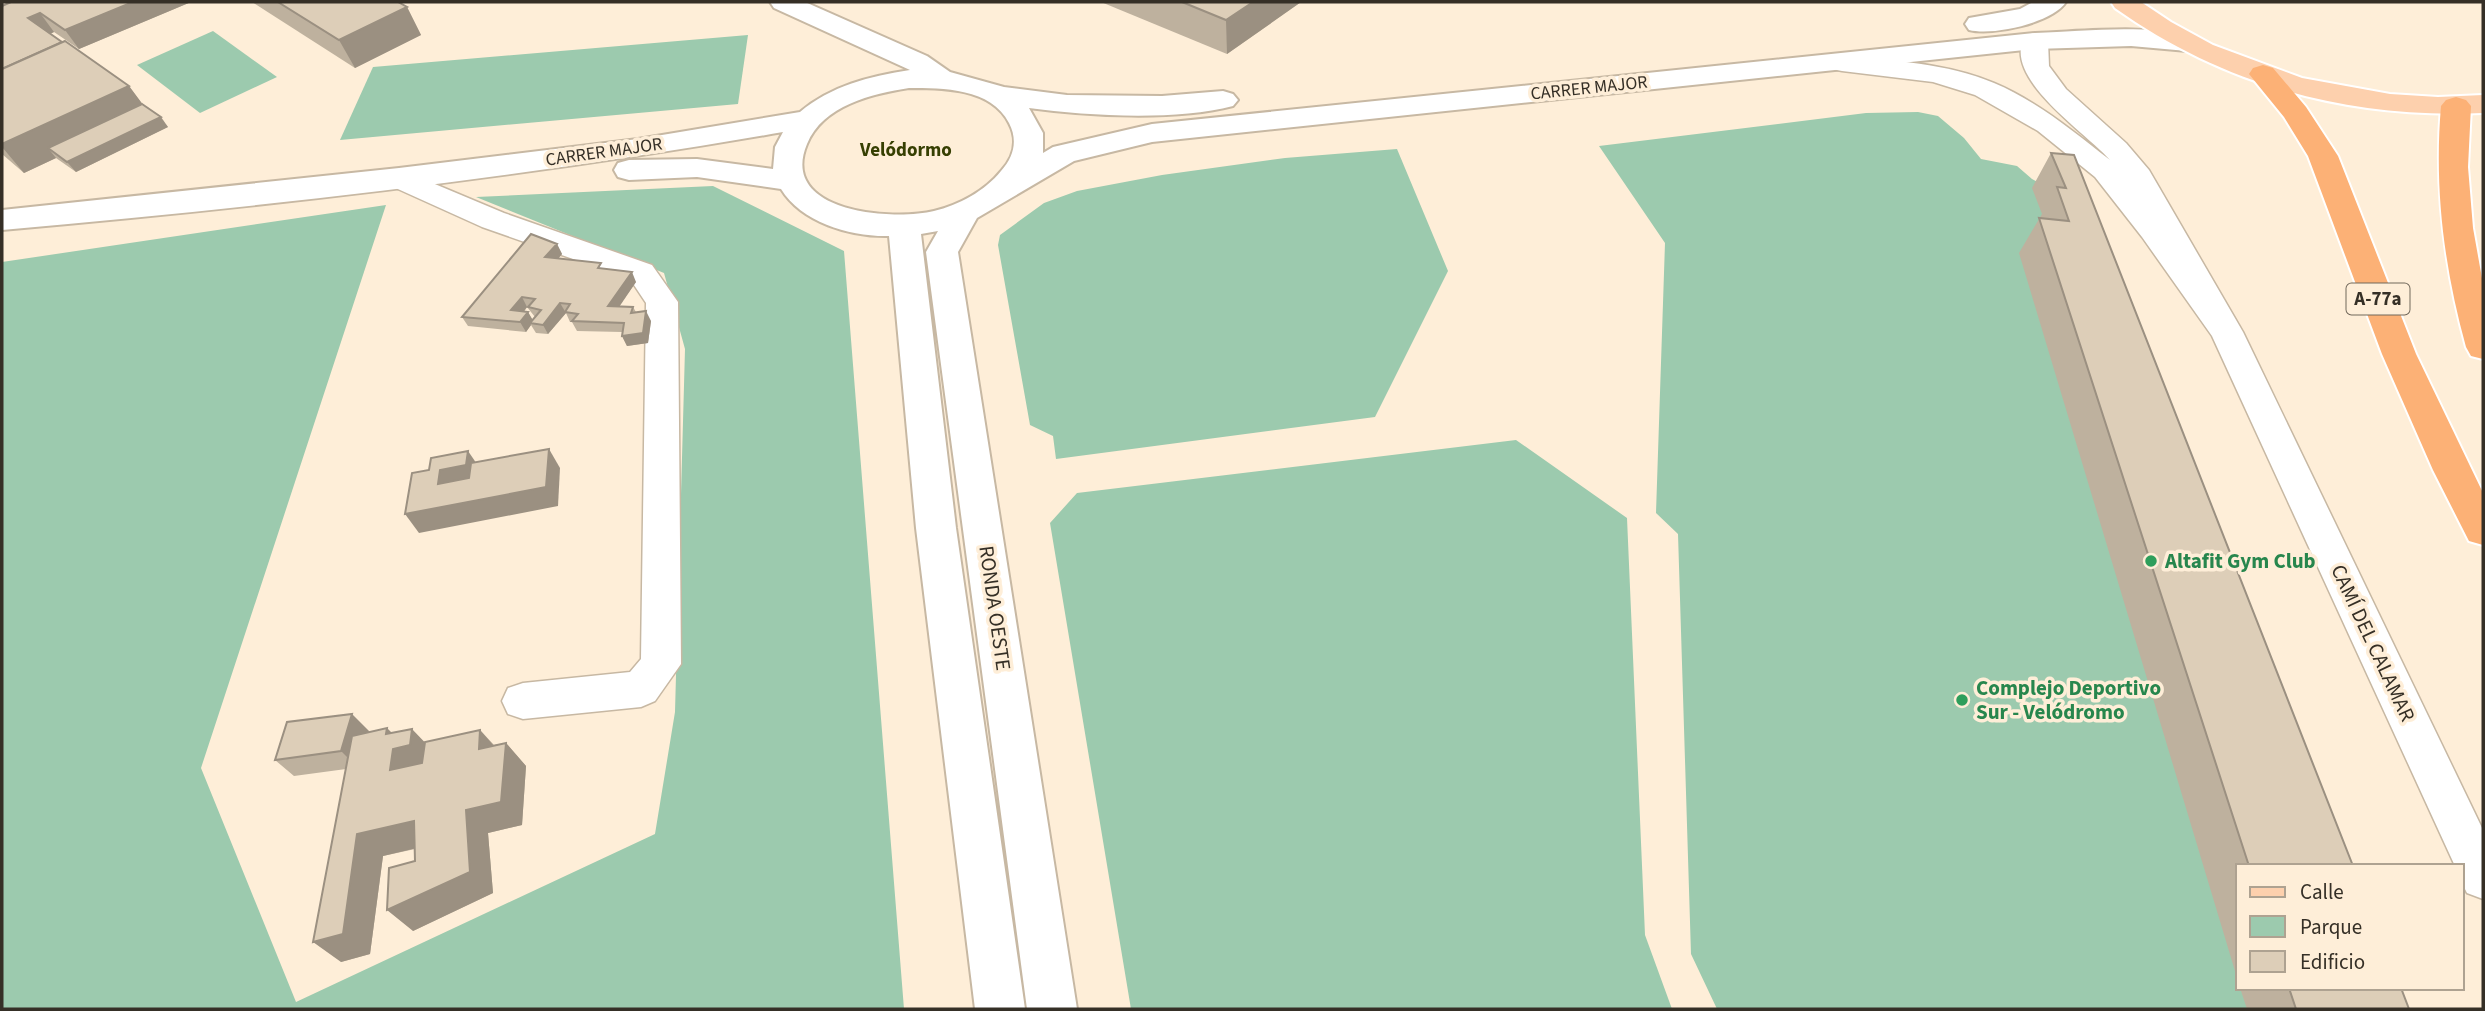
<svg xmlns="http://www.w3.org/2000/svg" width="2485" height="1011" font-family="'Source Sans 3',sans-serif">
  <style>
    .green { fill: #9ccaae }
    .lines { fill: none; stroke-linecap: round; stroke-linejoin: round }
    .street-casing { stroke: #c7b8a3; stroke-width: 3 }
    .secondary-casing { stroke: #c7b8a3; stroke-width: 4 }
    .primary-casing { stroke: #fff; stroke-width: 4 }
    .highway-casing { stroke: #fff; stroke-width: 4 }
    .street { fill: #fff; fill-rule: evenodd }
    .secondary { fill: #fff; fill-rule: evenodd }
    .primary { fill: #fdd0ad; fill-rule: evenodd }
    .highway { fill: #fcb176; fill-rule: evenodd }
    .wall { fill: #beb19e; fill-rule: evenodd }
    .shaded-wall { fill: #9b9081 }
    .building { fill: #ddceb8; stroke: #9b9081; stroke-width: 2 }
    .leisure-dot { fill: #2e9e5b; stroke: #feeed8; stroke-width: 2.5 }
    .labels { text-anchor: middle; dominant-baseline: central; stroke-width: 7; stroke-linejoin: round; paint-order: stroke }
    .far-street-label { font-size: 18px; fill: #352f26; stroke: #feeed8 }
    .far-neighbourhood-label { font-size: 19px; font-weight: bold; fill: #363f02; stroke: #feeed8 }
    .shield { fill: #feeed8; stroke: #71685b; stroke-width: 2 }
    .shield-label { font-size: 19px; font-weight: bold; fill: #352f26 }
    .leisure-label { font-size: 21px; font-weight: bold; fill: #27864d; stroke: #feeed8; text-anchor: start }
    .street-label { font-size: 21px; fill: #352f26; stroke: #feeed8 }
  </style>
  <rect width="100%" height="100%" fill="#feeed8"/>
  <g class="green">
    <path d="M213 31 277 77 200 113 137 65Z"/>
    <path d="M748 35 738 104 340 140 373 67Z"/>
    <path d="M1918 112 1938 116 1964 138 1981 159 2017 166 2032 179 2054 191 2238 866V988H2346L2354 1009H1717L1691 954 1678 534 1656 513 1665 243 1599 146 1866 113Z"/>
    <path d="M1397 149 1448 271 1375 417 1056 459 1053 436 1030 425 998 245 1000 235 1044 203 1077 191 1162 175 1285 158Z"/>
    <path d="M713 186 844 251 904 1009H2V262L386 205 201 768 296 1002 655 834 675 712 685 349 664 273 476 197Z"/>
    <path d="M1516 440 1627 518 1645 935 1672 1009H1131L1050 523 1077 493Z"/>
  </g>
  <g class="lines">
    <defs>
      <g id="street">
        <path d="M2035 33 2044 35 2048 41 2049 66 2066 89 2126 143 2149 170 2243 332 2483 830V899L2467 893 2462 883V866H2455L2212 336 2142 237 2095 177 2038 131 1975 95 1933 82 1842 71 1832 69 1829 63 1832 57 1842 55C1893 61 1947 63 1994 83 2037 101 2074 132 2110 160 2088 134 1998 76 2026 35Z"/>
        <path d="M399 169 504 213 652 265 678 302 681 664 655 701 641 707 523 719 508 714 502 701 508 688 523 683 630 672 641 659 646 303 630 279 482 227 389 185 384 178 389 171Z"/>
      </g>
      <g id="secondary">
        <path d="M770 2H805L927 56 950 72 1004 87 1067 95 1162 96 1223 91 1233 94 1238 100 1233 106C1175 121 1088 116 1029 108L1043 133V153L1053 147 1152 124 2035 33C2088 31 2145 24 2197 37L2201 43 2197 49 2187 51 2131 46 2035 49 1152 142 1074 161 977 218 958 252 1077 1009H1027L926 252 938 231 921 234 956 528 1025 1009H975L916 528 889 236C851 237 802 223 781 189L697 177 629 180 618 177 614 170 618 163 629 160 697 159 773 169 775 147 783 132C525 177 263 207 2 230V210L399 168 638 139 800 112C831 86 870 76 910 70L774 8ZM909 88C943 88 991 88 1009 123 1018 140 1014 157 1001 171 985 191 959 205 934 211 893 221 778 213 807 144 823 105 872 94 909 88Z"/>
        <path d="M2033 2H2066C2052 23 1993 36 1969 30L1965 24 1969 18 2020 9Z"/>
      </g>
      <path id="primary" d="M2111 2H2141L2171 22 2213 45 2302 78 2390 94 2438 97 2483 95V113C2349 119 2225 86 2115 8Z"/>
      <g id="highway">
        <path d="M2263 65 2273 68 2306 107 2338 156 2416 354 2483 493V545L2469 541 2433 470 2382 354 2308 156 2284 117 2249 74 2253 68Z"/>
        <path d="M2456 97 2466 100 2471 106 2468 167 2473 228 2483 284V359L2471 356 2466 347C2444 267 2434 189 2441 106L2446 100Z"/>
      </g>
    </defs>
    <use href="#street" class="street-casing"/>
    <use href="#secondary" class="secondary-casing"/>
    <use href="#primary" class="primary-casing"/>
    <use href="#highway" class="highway-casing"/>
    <use href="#street" class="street"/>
    <use href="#secondary" class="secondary"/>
    <use href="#primary" class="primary"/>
    <use href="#highway" class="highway"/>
  </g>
  <g class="wall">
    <path d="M11 2H191L79 49 54 32 50 34 129 86 142 104 168 127 76 172 56 158 24 173 2 154V6Z"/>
    <path d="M252 2H398L407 7 421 35 355 68Z"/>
    <path d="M1101 2H1301L1227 54Z"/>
    <path d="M2051 153 2353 866H2238V981L2019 253 2042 214 2032 188Z"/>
    <path d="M557 244 562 254 558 259 604 269 636 282 619 306 633 307 636 312 651 321 648 343 627 346 622 336V332L577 331 572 322H570L566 313 548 334 536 333 531 325 526 332 468 326 462 317ZM527 307 535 317 532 320 528 312H524Z"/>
    <path d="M480 730 494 745 506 743 526 766 522 825 488 833 493 893 413 931 415 849 383 856 370 954 341 962 346 769 294 776 275 760 369 731 392 733 425 742Z"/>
    <path d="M2240 988H2401L2409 1009H2247Z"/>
  </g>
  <g class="shaded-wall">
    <path d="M133 2H191L79 49 65 30Z"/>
    <path d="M1253 2H1301L1227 54 1226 20Z"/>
    <path d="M407 7 421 35 355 68 339 40Z"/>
    <path d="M40 13 54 32 43 37 28 18Z"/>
    <path d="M129 86 150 114 48 148 56 158 24 173 2 147V144Z"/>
    <path d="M161 117 168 127 76 172 67 162Z"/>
    <path d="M557 244 562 254 551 267 545 257Z"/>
    <path d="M632 272 636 282 613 316 608 306Z"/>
    <path d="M522 297 527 307 517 320 511 310Z"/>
    <path d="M560 303 566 313 548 334 543 325Z"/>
    <path d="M646 311 651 321 648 343 627 346 622 336Z"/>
    <path d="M528 312 534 322 530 323 531 325 526 332 520 322Z"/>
    <path d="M549 449 560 468 558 506 419 533 405 514Z"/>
    <path d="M468 451 481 470 453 489 438 484 440 470Z"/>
    <path d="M352 714 369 731 358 768 341 751Z"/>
    <path d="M387 728 405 746 412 729 435 753 433 769 390 770 393 749 386 734Z"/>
    <path d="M480 730 501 754 479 749Z"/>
    <path d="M506 743 526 766 522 825 488 833 493 893 413 931 387 910Z"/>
    <path d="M414 821 438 843 383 856 370 954 341 962 313 942 357 834Z"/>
  </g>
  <g class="building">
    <path d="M11 2H133L65 30 40 13 28 18 62 42 2 69V6Z"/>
    <path d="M278 2H398L407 7 339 40Z"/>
    <path d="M1182 2H1253L1226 20Z"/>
    <path d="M65 41 129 86 2 144V69Z"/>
    <path d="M142 104 161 117 67 162 48 148Z"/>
    <path d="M2051 153 2074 155 2353 866H2249L2039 218 2069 221 2057 187 2066 188Z"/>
    <path d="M531 234 557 244 545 257 601 263 598 268 632 272 608 306 633 307 631 313 646 311 643 333 622 336 624 323 572 321 578 314 565 312 570 304 560 303 543 325 530 323 541 310 528 307 535 299 522 297 511 310 528 312 520 322 462 317Z"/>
    <path d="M549 449 546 487 405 514 412 473 429 470 431 458 468 451 466 465 440 470 438 484 469 478 471 463Z"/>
    <path d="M352 714 341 751 275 760 287 722Z"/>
    <path d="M387 728 386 734 412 729 410 745 393 749 390 770 422 763 425 742 480 730 479 749 506 743 501 802 466 810 470 872 387 910 389 868 415 861 414 821 357 834 343 934 313 942 352 736Z"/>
    <path d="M2289 988H2401L2409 1009H2296Z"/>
  </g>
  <g class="leisure-dot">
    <circle cx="2151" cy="561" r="7"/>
    <circle cx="1962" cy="700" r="7"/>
  </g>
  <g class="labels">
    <g class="far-street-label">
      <text transform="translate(1589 88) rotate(-6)">CARRER MAJOR</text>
      <text transform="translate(604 152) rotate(-8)">CARRER MAJOR</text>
    </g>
    <g class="far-neighbourhood-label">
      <text x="906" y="150">Velódormo</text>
    </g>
    <rect class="shield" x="2346.5" y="283.5" width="63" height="31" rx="5"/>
    <g class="shield-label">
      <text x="2378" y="299">A-77a</text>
    </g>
    <g class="leisure-label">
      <text x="2165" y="561">Altafit Gym Club</text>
      <text x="1976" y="688">Complejo Deportivo<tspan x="1976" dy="24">Sur - Velódromo</tspan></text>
    </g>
    <g class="street-label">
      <text transform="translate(995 608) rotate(82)">RONDA OESTE</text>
      <text transform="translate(2373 643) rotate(65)">CAMÍ DEL CALAMAR</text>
    </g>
  </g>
  <rect width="2485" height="1011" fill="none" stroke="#352f26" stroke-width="7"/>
  <rect x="2236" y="864" width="228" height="126" fill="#feeed8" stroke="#aea291" stroke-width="2"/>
  <rect x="2250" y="887" width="35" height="10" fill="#fdd0ad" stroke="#aea291" stroke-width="2"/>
  <text x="2300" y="899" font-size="21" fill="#352f26">Calle</text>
  <rect x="2250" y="916" width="35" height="21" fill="#9ccaae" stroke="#aea291" stroke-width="2"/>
  <text x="2300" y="934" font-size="21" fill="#352f26">Parque</text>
  <rect x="2250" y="951" width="35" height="21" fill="#ddceb8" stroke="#aea291" stroke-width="2"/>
  <text x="2300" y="969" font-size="21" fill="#352f26">Edificio</text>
</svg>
